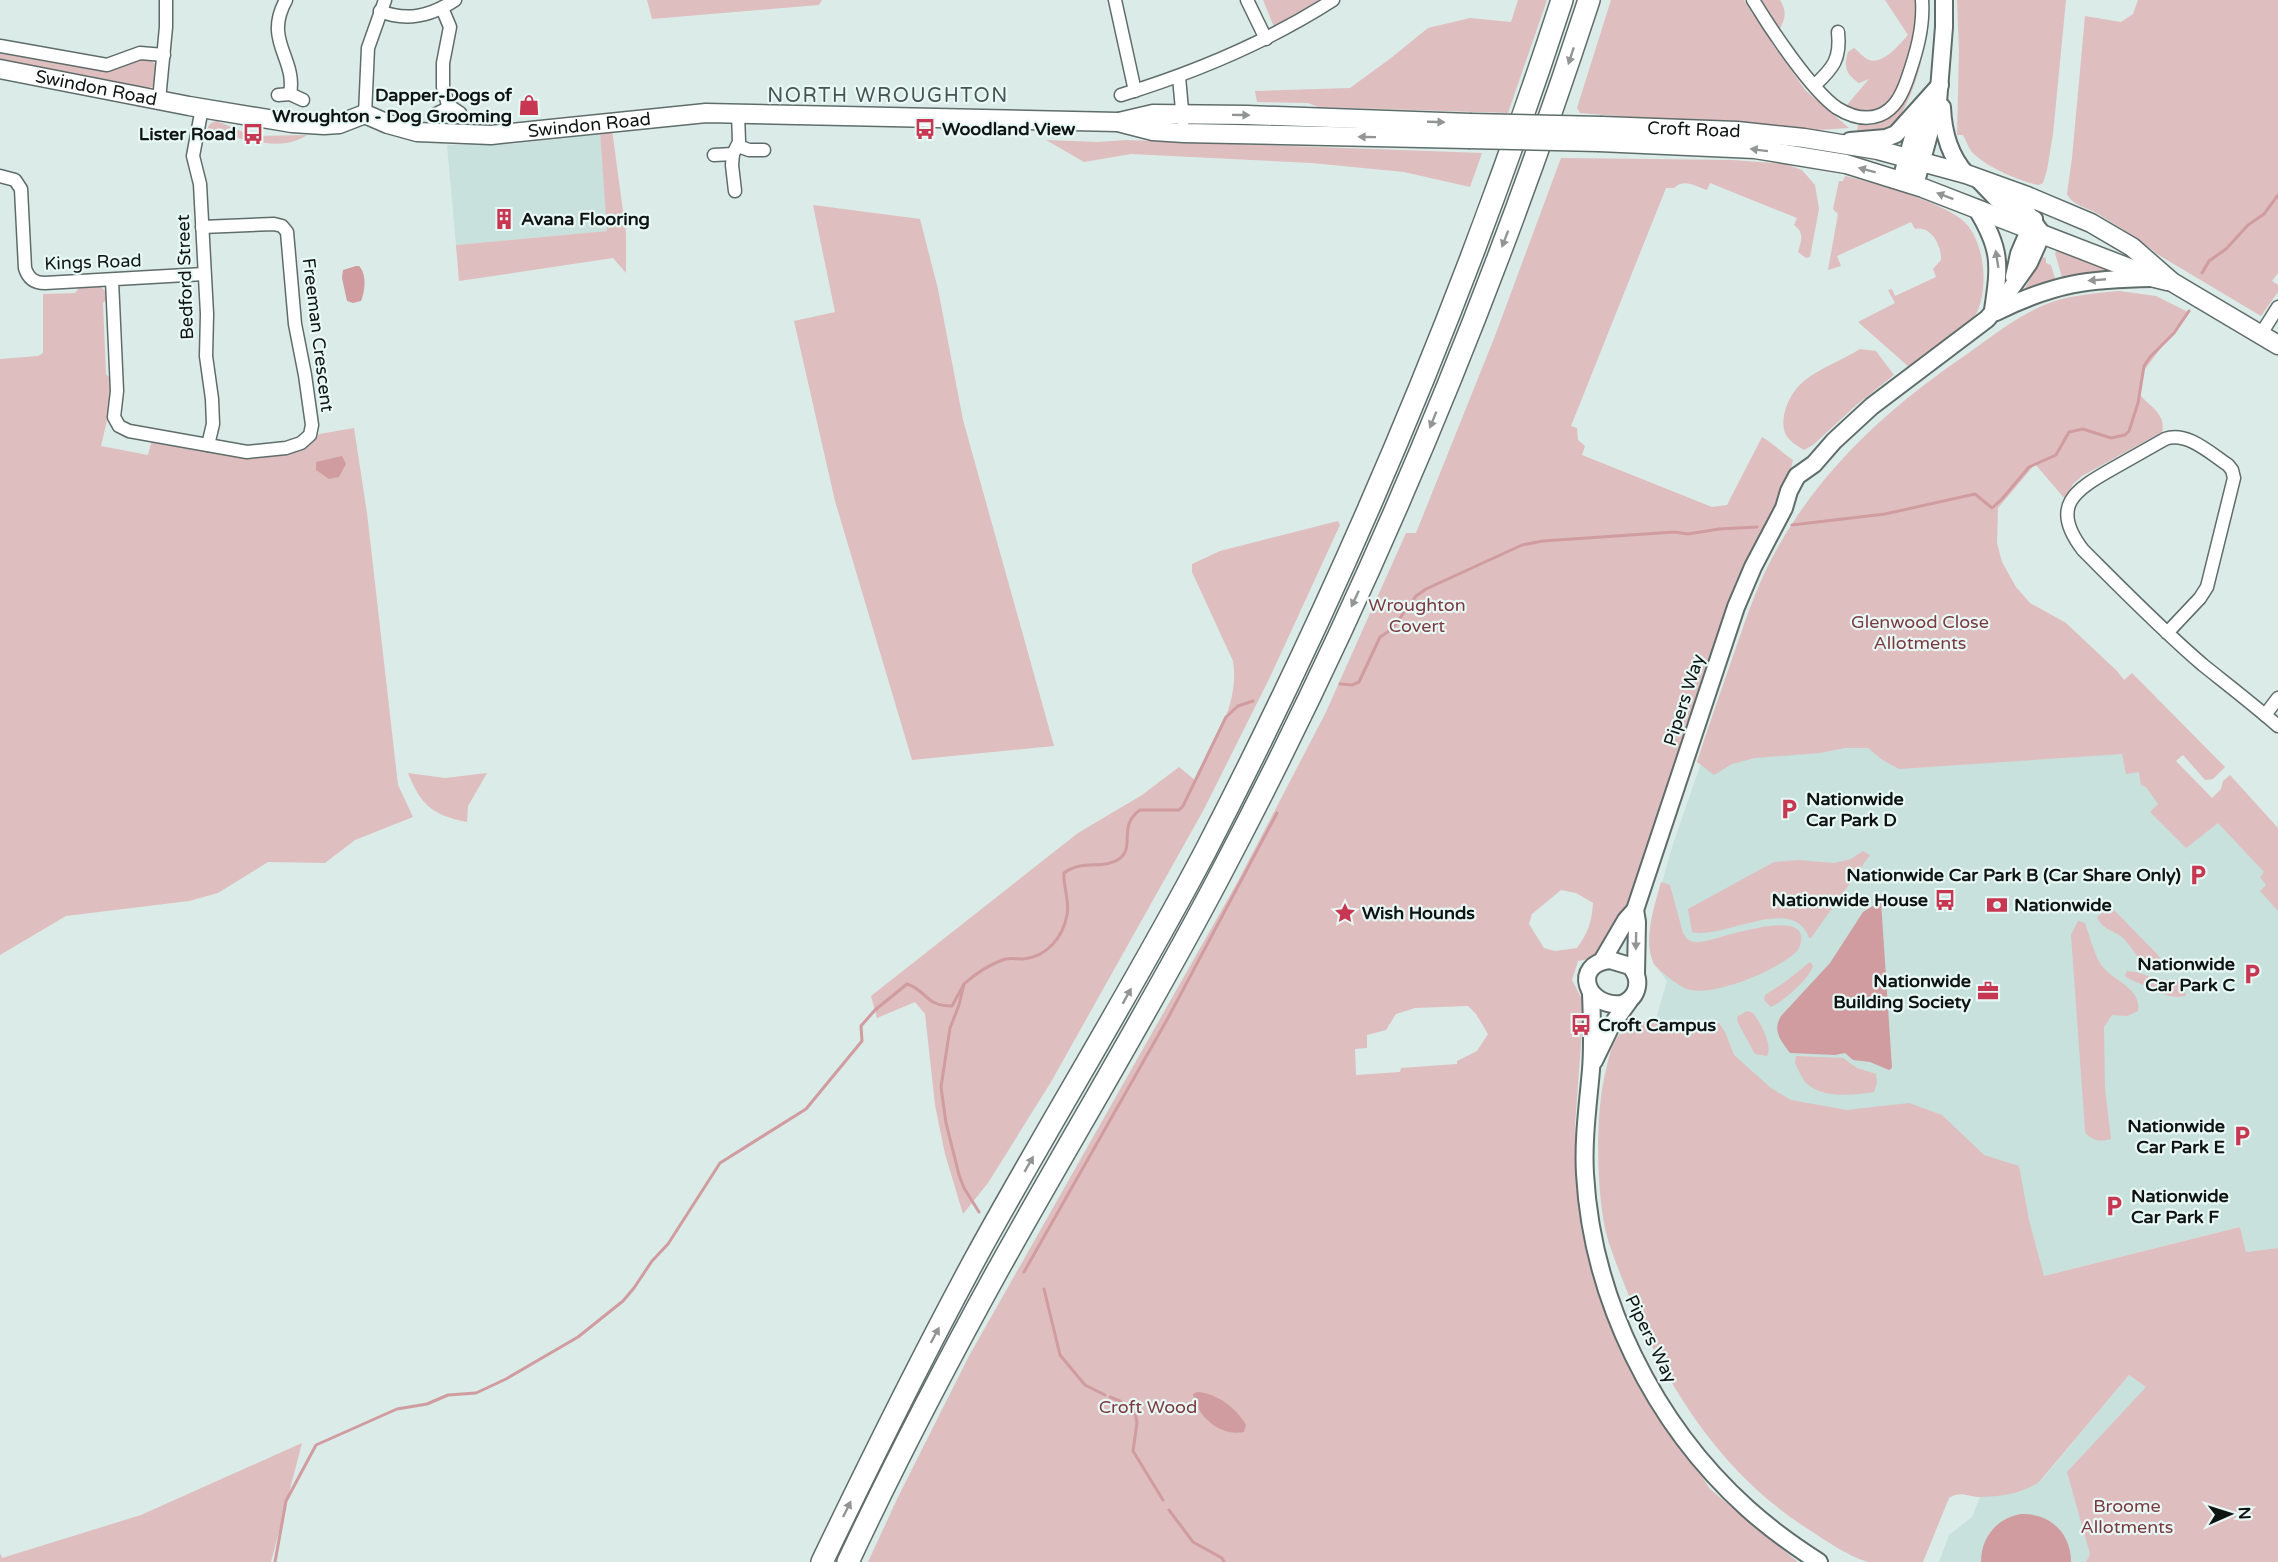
<svg xmlns="http://www.w3.org/2000/svg" width="2278" height="1562" font-family="'Varela Round',sans-serif">
  <style>
    .built { fill: #c8e1dd }
    .green { fill: #dfbebf; fill-rule: evenodd }
    .water { fill: #d09c9f }
    .lines { fill: none; stroke-linecap: round; stroke-linejoin: round }
    .stream { stroke: #d09c9f; stroke-width: 3 }
    .street-casing { stroke: #5f6d6a; stroke-width: 15 }
    .secondary-casing { stroke: #5f6d6a; stroke-width: 20 }
    .primary-casing { stroke: #5f6d6a; stroke-width: 21 }
    .highway-casing { stroke: #5f6d6a; stroke-width: 24 }
    .street { stroke: #fff; stroke-width: 12 }
    .secondary { stroke: #fff; stroke-width: 16 }
    .primary { stroke: #fff; stroke-width: 18 }
    .highway { stroke: #fff; stroke-width: 21 }
    .primary-bridge-casing { stroke: #5f6d6a; stroke-width: 21; stroke-linecap: butt }
    .primary-bridge { stroke: #fff; stroke-width: 18 }
    .oneway { fill: #939595 }
    .labels { text-anchor: middle; dominant-baseline: central; stroke-width: 4.5; stroke-linejoin: round; paint-order: stroke }
    .street-label { font-size: 18px; fill: #0f1413; stroke: #e8f8f5 }
    .poi-label { font-size: 18px; font-weight: bold; fill: #0f1413; stroke: #e8f8f5; text-anchor: end }
    .park-label { font-size: 18px; fill: #7b3940; stroke: #e8f8f5 }
    .neighbourhood-label { font-size: 20px; letter-spacing: 1.5px; fill: #465351; stroke: #e8f8f5 }
  </style>
  <rect width="100%" height="100%" fill="#dbebe8"/>
  <g class="built">
    <path d="M600 131 608 231 456 245 447 145 511 144 569 138Z"/>
    <path d="M2131 740 2212 798 2278 874V1248L2246 1252 2240 1227 2044 1276 2041 1268 1599 1137 1602 1090 1615 1042 1628 1026 1655 1022 1667 981 1654 964 1650 943 1651 922 1672 847 1700 766 1713 753 1723 747Z"/>
    <path d="M2129 1375 2147 1387 2068 1472 2090 1554 2086 1562H1939L1949 1535 1972 1517 1980 1497 2013 1492 2041 1481Z"/>
  </g>
  <g class="green">
    <path d="M647 0H822L819 5 652 19Z"/>
    <path d="M1263 0H1319L1274 27Z"/>
    <path d="M1518 0H1547L1508 113 1318 107 1308 103 1257 102 1255 91 1350 88 1391 58 1428 28 1470 18 1511 22Z"/>
    <path d="M1611 0H1744L1753 15 1762 0H1780C1791 17 1780 28 1771 42L1806 91 1849 128 1802 131 1580 113 1577 108Z"/>
    <path d="M1885 0H1916C1920 36 1905 73 1890 104L1867 114 1847 110V105L1869 79 1859 83C1845 73 1844 67 1848 52L1854 48C1858 51 1864 58 1869 60 1883 65 1900 44 1908 35Z"/>
    <path d="M1957 0H2066L2053 134 2047 170 2043 183 2039 185C2021 182 1984 166 1972 152 1968 147 1966 140 1963 135H1957L1959 51Z"/>
    <path d="M2138 0H2278V273L2272 281 2278 285V292L2261 316 2157 254C2142 240 2116 225 2098 214 2087 207 2073 206 2067 194L2072 158 2085 16 2121 22 2133 14Z"/>
    <path d="M0 49 110 69C127 66 146 48 158 68L156 82 152 87 141 89 0 59Z"/>
    <path d="M1922 54C1922 68 1903 121 1890 128 1881 133 1866 132 1857 131L1858 125C1903 127 1910 88 1922 54Z"/>
    <path d="M217 121 252 136 307 135C284 151 254 141 228 136V133H225L224 135 205 139C206 130 208 122 217 121Z"/>
    <path d="M612 130 626 233V273L613 258 459 281 456 245 607 231 600 131Z"/>
    <path d="M1046 140 1098 142 1126 140 1482 153 1470 187 1404 172 1312 163 1131 154 1084 162Z"/>
    <path d="M1561 158 1732 160 1785 164 1802 170 1815 185 1819 209 1810 257 1806 258 1798 252C1801 241 1805 233 1794 225L1797 218 1710 183 1707 190C1695 186 1684 178 1674 188H1666L1571 426 1577 428 1578 440 1585 446 1582 455 1712 507 1727 505 1762 437C1774 444 1782 453 1793 460L1788 481 1736 581 1701 681 1650 848 1620 923 1596 958 1578 961 1572 980 1584 1003 1575 1125 1586 1247 1631 1369 1710 1489 1798 1562H868L898 1497 969 1356 1237 883 1325 714 1406 533H1416L1495 336ZM1561 890 1576 893 1593 903C1592 921 1588 933 1577 948L1555 951 1544 948 1529 924 1532 914ZM1468 1006 1476 1014 1488 1034 1477 1051 1457 1061V1064L1401 1068 1400 1072 1356 1075 1355 1049 1367 1048V1035L1386 1030 1396 1014 1415 1008Z"/>
    <path d="M1845 176C1876 183 1936 200 1961 219 1986 238 1991 296 1972 320 1962 332 1924 358 1909 367L1858 322 1895 303 1888 290 1892 289 1895 296 1936 277 1933 269 1941 260C1942 246 1931 225 1915 229L1911 222 1837 256 1841 266 1828 270 1838 214 1833 209 1839 181H1843Z"/>
    <path d="M813 205 920 219 938 289 963 420 1054 746 912 760 835 501 794 321 835 312Z"/>
    <path d="M2057 250 2108 270 2109 271 2063 281 2055 253Z"/>
    <path d="M2042 257 2046 258V263L2051 265 2056 282 2023 292Z"/>
    <path d="M101 287 106 292 107 299 103 303 106 374 111 379V403L101 446 148 455 152 440 291 452C304 448 312 445 319 434L354 428 367 513 398 785 413 817 355 840 325 863 268 862 218 893 189 901 66 916 0 955V359L38 356 43 353V294L75 293 79 288Z"/>
    <path d="M2119 291 2156 296 2188 312 2142 373 2139 394C2148 405 2167 414 2162 432L2082 476 2073 484 2065 499 2035 464 1998 508 1997 543 2002 562 2016 587 2030 603 2066 623 2117 671 2124 680 2132 673 2225 767 2213 779 2205 780 2183 755 2176 761 2212 798 2221 789 2223 781 2230 775 2278 828V911L2260 891 2266 885 2260 877 2264 872 2218 823 2186 848 2150 812 2158 804 2146 787 2141 785 2139 772 2126 774 2122 754 1899 769 1881 759 1868 748H1845L1820 753 1755 758 1732 764 1714 775 1697 762C1708 727 1720 694 1732 659 1744 625 1755 590 1772 558 1815 476 1884 411 1960 359 1989 339 2018 314 2052 302 2073 295 2097 293 2119 291Z"/>
    <path d="M1860 349 1876 351 1894 375 1854 407 1813 445 1804 450C1798 446 1790 442 1786 435 1778 418 1790 392 1804 381 1820 368 1843 360 1860 349Z"/>
    <path d="M1338 521 1340 525 1270 677 1203 811 1051 1082 988 1183 963 1214 945 1154 935 1105 925 1014 915 1002 877 1018 871 996 1078 833 1142 795 1179 767 1195 780C1214 745 1240 702 1233 661L1192 572V564L1220 551Z"/>
    <path d="M408 773 445 778 487 773 468 806 467 822C432 815 421 805 408 773Z"/>
    <path d="M1863 851 1870 855 1811 938H1809C1794 893 1723 940 1692 932L1688 909 1774 862 1798 860 1834 863 1851 859Z"/>
    <path d="M1661 882 1670 885 1683 933 1687 939C1691 941 1695 943 1700 942 1715 941 1821 900 1798 950 1781 969 1712 998 1687 989 1680 987 1658 970 1654 964 1642 942 1655 904 1661 882Z"/>
    <path d="M2114 910 2158 955 2161 960 2150 967C2138 962 2133 947 2123 938 2114 930 2101 929 2097 917L2104 911Z"/>
    <path d="M2078 921 2085 923C2089 934 2095 957 2102 966 2113 981 2142 988 2138 1011L2127 1016 2112 1015 2104 1027 2105 1089 2111 1139C2099 1142 2095 1141 2086 1134L2085 1130 2071 935Z"/>
    <path d="M1810 962 1813 966C1809 979 1784 1001 1771 1007L1764 1000 1765 995 1785 982Z"/>
    <path d="M2127 971 2137 972 2156 979 2176 980 2185 989 2186 996C2170 999 2161 993 2148 987 2140 983 2133 982 2125 976Z"/>
    <path d="M1747 1011 1753 1013C1760 1022 1773 1045 1767 1056L1755 1054 1738 1023 1737 1017Z"/>
    <path d="M1649 1022 1719 1023 1725 1032 1734 1055 1771 1088 1791 1100 1847 1110 1909 1103 1942 1115 1984 1155 2019 1166 2029 1220 2044 1276 2240 1227 2246 1252 2278 1248V1562H2086L2090 1554 2067 1472 2146 1387 2129 1375 2040 1481C2025 1493 2000 1497 1981 1497 1968 1497 1961 1490 1949 1498L1923 1562C1906 1562 1885 1562 1869 1562 1850 1558 1822 1538 1805 1527 1706 1463 1648 1355 1610 1246 1596 1206 1595 1121 1604 1079 1611 1049 1613 1024 1649 1022Z"/>
    <path d="M1796 1056 1843 1058 1857 1068 1876 1074 1877 1083 1874 1092C1853 1095 1825 1099 1807 1084 1802 1079 1798 1069 1795 1063Z"/>
    <path d="M302 1443 271 1562H0V1553L2 1558 141 1515Z"/>
  </g>
  <g class="water">
    <path d="M356 266H359C367 274 365 291 361 301L353 303 347 301 342 278 343 270Z"/>
    <path d="M342 456 346 464 339 477 329 479 316 470V462Z"/>
    <path d="M1881 901 1892 1068 1889 1070 1870 1062 1853 1060 1845 1053 1835 1055 1790 1053C1781 1041 1772 1031 1781 1016L1830 963 1863 912Z"/>
    <path d="M1197 1392C1217 1393 1236 1408 1246 1425L1244 1432C1221 1437 1197 1417 1193 1394Z"/>
    <path d="M2021 1514C2050 1513 2071 1533 2071 1562H1981C1981 1537 1997 1518 2021 1514Z"/>
  </g>
  <g class="lines">
    <g class="stream">
      <path d="M2202 273 2209 261 2226 249 2248 225 2264 214 2278 195"/>
      <path d="M1792 525 1885 514 1975 494 1992 508 2002 499 2029 467 2056 455 2069 432 2083 429 2111 438 2125 435 2129 431 2138 403 2144 366 2150 357 2174 333 2189 311"/>
      <path d="M1340 684 1352 685 1359 682 1380 637 1392 629 1416 596 1426 589 1522 545 1543 541 1674 532 1688 534 1719 529 1757 527"/>
      <path d="M979 1212 964 1188 959 1175 946 1123 941 1087 950 1028 959 1005 964 984C975 974 991 964 1005 959 1011 958 1017 959 1023 959 1047 957 1063 937 1067 915 1070 901 1063 887 1064 873 1082 859 1104 870 1119 859 1136 847 1117 826 1140 810H1179L1183 806 1226 717 1238 706 1253 701"/>
      <path d="M1024 1272 1168 1018 1277 813"/>
      <path d="M1044 1289 1060 1355 1085 1385 1105 1395"/>
      <path d="M1110 1397 1120 1401 1135 1413 1137 1423 1133 1451 1163 1500"/>
      <path d="M1169 1510 1193 1542 1222 1558 1224 1562"/>
      <path d="M275 1562 286 1501 316 1445 397 1409 427 1404 448 1395 476 1393 506 1379 578 1337 623 1301 634 1288 652 1261 668 1244 720 1163 806 1109 862 1041 861 1026 875 1010 907 984C927 990 924 1006 952 1006L964 984"/>
    </g>
    <defs>
      <g id="street">
        <path d="M286 0C263 41 297 58 290 94"/>
        <path d="M1115 0 1135 91"/>
        <path d="M1247 0 1266 39"/>
        <path d="M1753 0C1770 28 1811 90 1837 108 1850 116 1865 121 1880 115 1895 109 1902 94 1907 80 1916 54 1924 28 1922 0"/>
        <path d="M442 8 450 27 443 63V87L448 105 460 113"/>
        <path d="M380 11C407 22 431 16 455 0"/>
        <path d="M0 46 107 65 140 53 164 55"/>
        <path d="M1179 77 1183 121"/>
        <path d="M1815 85C1833 68 1841 59 1838 32"/>
        <path d="M278 95 290 94 303 100"/>
        <path d="M1121 95C1196 72 1266 43 1333 0"/>
        <path d="M159 100 166 27V0"/>
        <path d="M202 108 193 156 200 184 207 314 206 356 212 399 213 424 208 445"/>
        <path d="M365 114 368 48 385 0"/>
        <path d="M436 114 446 109 448 105"/>
        <path d="M738 146 749 150H764"/>
        <path d="M714 155 733 154"/>
        <path d="M0 176 15 180 21 189 25 268C28 278 34 283 45 283L204 274"/>
        <path d="M735 191 732 165 733 154 739 142 738 113"/>
        <path d="M112 280 117 391 114 417 119 426 129 431 247 452 286 448 301 443 310 435 312 425 305 375 295 324 287 232 282 226 274 224 202 227"/>
        <path d="M2261 334 2278 307"/>
        <path d="M2167 633 2200 598 2207 587 2234 478 2232 470 2228 465C2210 453 2187 431 2165 439 2147 449 2130 459 2112 469 2075 490 2049 506 2083 550 2122 589 2161 629 2203 665 2228 685 2254 705 2278 726"/>
        <path d="M2265 715 2278 698"/>
      </g>
      <g id="secondary">
        <path d="M1942 107C1943 133 1949 155 1966 174"/>
        <path d="M1850 141 1886 138 1896 134 1940 85"/>
        <path d="M1901 180 1920 112"/>
        <path d="M1915 185 1938 102 1944 27V0"/>
        <path d="M1976 208C2001 248 2000 264 1993 310"/>
        <path d="M2014 277 2019 254 2034 219"/>
        <path d="M1996 312C2055 283 2088 279 2153 278"/>
        <path d="M1635 910 1637 922 1636 973"/>
        <path d="M1610 960 1630 966C1642 979 1639 997 1622 1004 1585 1008 1572 964 1610 960Z"/>
        <path d="M1602 961 1626 920 1635 910 1736 607 1753 567 1784 508 1789 491 1797 476 1814 464 1834 441 1872 406 1987 319 2000 304 2029 263 2042 234 2025 210 1997 199 1977 178"/>
        <path d="M1591 993C1592 1018 1593 1045 1591 1070 1588 1105 1583 1139 1585 1174 1592 1299 1654 1424 1747 1508 1769 1528 1794 1546 1819 1562"/>
        <path d="M1594 1061 1611 1026 1629 1001"/>
      </g>
      <g id="primary">
        <path id="s1" d="M0 69 189 106 292 123 324 125 339 124 365 114 388 124 417 132 491 135 706 113 1118 122 1153 131 1184 133 1468 139"/>
        <path d="M1119 122 1153 114 1247 115 1470 123"/>
        <path id="s2" d="M1602 126 1737 131 1804 138 1878 150 1966 174 2027 196 2091 223 2132 247 2172 282 2278 345"/>
        <path d="M1599 142 1755 149 1846 164 1923 188 2155 278 2167 281"/>
      </g>
      <g id="highway">
        <path d="M822 1562C871 1460 921 1359 975 1259 1050 1122 1133 989 1206 850 1347 577 1467 292 1562 0"/>
        <path d="M848 1562C895 1462 946 1364 999 1268 1071 1139 1148 1012 1217 881 1366 599 1490 303 1589 0"/>
      </g>
    </defs>
    <use href="#street" class="street-casing"/>
    <use href="#secondary" class="secondary-casing"/>
    <use href="#primary" class="primary-casing"/>
    <use href="#highway" class="highway-casing"/>
    <use href="#street" class="street"/>
    <use href="#secondary" class="secondary"/>
    <use href="#primary" class="primary"/>
    <use href="#highway" class="highway"/>
    <defs>
      <g id="primary-bridge">
        <path d="M1470 123 1602 126"/>
        <path d="M1468 139 1599 142"/>
      </g>
    </defs>
    <use href="#primary-bridge" class="primary-bridge-casing"/>
    <use href="#primary-bridge" class="primary-bridge"/>
  </g>
  <defs><path id="oneway-solid" d="M-6-.8H1V-3.2L6.5 0L1 3.2V.8H-6Z" transform="scale(1.5)"/></defs>
  <g class="oneway">
    <use href="#oneway-solid" transform="translate(1571 56) rotate(108)"/>
    <use href="#oneway-solid" transform="translate(1241 115) rotate(1)"/>
    <use href="#oneway-solid" transform="translate(1436 122) rotate(2)"/>
    <use href="#oneway-solid" transform="translate(1367 137) rotate(-179)"/>
    <use href="#oneway-solid" transform="translate(1759 150) rotate(-173)"/>
    <use href="#oneway-solid" transform="translate(1867 170) rotate(-165)"/>
    <use href="#oneway-solid" transform="translate(1945 196) rotate(-159)"/>
    <use href="#oneway-solid" transform="translate(1505 239) rotate(111)"/>
    <use href="#oneway-solid" transform="translate(1997 259) rotate(-99)"/>
    <use href="#oneway-solid" transform="translate(2097 280) rotate(175)"/>
    <use href="#oneway-solid" transform="translate(1433 420) rotate(112)"/>
    <use href="#oneway-solid" transform="translate(1355 599) rotate(115)"/>
    <use href="#oneway-solid" transform="translate(1636 941) rotate(91)"/>
    <use href="#oneway-solid" transform="translate(1127 996) rotate(-61)"/>
    <use href="#oneway-solid" transform="translate(1029 1164) rotate(-60)"/>
    <use href="#oneway-solid" transform="translate(935 1335) rotate(-62)"/>
    <use href="#oneway-solid" transform="translate(847 1509) rotate(-64)"/>
  </g>
  <defs>
    <symbol id="shop-bare" viewBox="-9 -9 18 18"><path d="M-5-2.5h2.3a2.7 3.5 0 0 1 5.4 0H5L5.5 6h-11ZM-1.5-2.5h3a1.5 2.3 0 0 0-3 0Z" fill="#c73752" stroke="#e8f8f5" stroke-width="2.5" paint-order="stroke"/></symbol>
    <symbol id="bus-bare" viewBox="-9 -9 18 18"><path d="M-5-6H5V4H4V6H2V4H-2V6H-4V4H-5ZM-3.5-4V0h7V-4ZM-3.5 1.2v1.5H-2V1.2ZM2 1.2v1.5H3.5V1.2Z" fill="#c73752" stroke="#e8f8f5" stroke-width="2.5" paint-order="stroke"/></symbol>
    <symbol id="building-bare" viewBox="-9 -9 18 18"><path d="M-4-6H4V6H1V3H-1V6H-4ZM-2.5-4.3h1.7v1.8h-1.7ZM.8-4.3h1.7v1.8H.8ZM-2.5-1h1.7V.8h-1.7ZM.8-1h1.7V.8H.8Z" fill="#c73752" stroke="#e8f8f5" stroke-width="2.5" paint-order="stroke"/></symbol>
    <symbol id="parking-bare" viewBox="-9 -9 18 18"><path d="M-3.5-5.5H1a3.5 3.5 0 0 1 0 7H-1V5.5H-3.5ZM-1-3.4V-.6H.8a1.4 1.4 0 0 0 0-2.8Z" fill="#c73752" stroke="#e8f8f5" stroke-width="2.5" paint-order="stroke"/></symbol>
    <symbol id="bank-bare" viewBox="-9 -9 18 18"><path d="M-6-4H6V4H-6ZM0-2.3a2.3 2.3 0 1 0 0 4.6a2.3 2.3 0 1 0 0-4.6Z" fill="#c73752" stroke="#e8f8f5" stroke-width="2.5" paint-order="stroke"/></symbol>
    <symbol id="sight-bare" viewBox="-9 -9 18 18"><path d="M0-6L1.8-2.2L6-1.7L2.9 1.2L3.7 5.4L0 3.3L-3.7 5.4L-2.9 1.2L-6-1.7L-1.8-2.2Z" fill="#c73752" stroke="#e8f8f5" stroke-width="2.5" paint-order="stroke"/></symbol>
    <symbol id="office-bare" viewBox="-9 -9 18 18"><path d="M-6-3h4V-5.5h4V-3h4V5H-6ZM-1-4.5V-3h2v-1.5ZM-6 0V1H6V0Z" fill="#c73752" stroke="#e8f8f5" stroke-width="2.5" paint-order="stroke"/></symbol>
  </defs>
  <g fill-rule="evenodd">
    <use href="#shop-bare" x="514" y="90" width="30" height="30"/>
    <use href="#bus-bare" x="910" y="114" width="30" height="30"/>
    <use href="#bus-bare" x="238" y="119" width="30" height="30"/>
    <use href="#building-bare" x="489" y="204" width="30" height="30"/>
    <use href="#parking-bare" x="1774" y="794" width="30" height="30"/>
    <use href="#parking-bare" x="2183" y="860" width="30" height="30"/>
    <use href="#bus-bare" x="1930" y="885" width="30" height="30"/>
    <use href="#bank-bare" x="1982" y="890" width="30" height="30"/>
    <use href="#sight-bare" x="1330" y="898" width="30" height="30"/>
    <use href="#parking-bare" x="2237" y="959" width="30" height="30"/>
    <use href="#office-bare" x="1973" y="976" width="30" height="30"/>
    <use href="#bus-bare" x="1566" y="1010" width="30" height="30"/>
    <use href="#parking-bare" x="2227" y="1121" width="30" height="30"/>
    <use href="#parking-bare" x="2099" y="1191" width="30" height="30"/>
  </g>
  <g class="labels">
    <g class="street-label">
      <text stroke="none"><textPath href="#s1" startOffset="98">Swindon Road</textPath></text>
      <text stroke="none"><textPath href="#s1" startOffset="600">Swindon Road</textPath></text>
      <text stroke="none"><textPath href="#s2" startOffset="92">Croft Road</textPath></text>
      <text transform="translate(93 262) rotate(-2)">Kings Road</text>
      <text transform="translate(185 277) rotate(-92)">Bedford Street</text>
      <text transform="translate(318 335) rotate(83)">Freeman Crescent</text>
      <text transform="translate(1684 700) rotate(-72)">Pipers Way</text>
      <text transform="translate(1651 1339) rotate(64)">Pipers Way</text>
    </g>
    <g class="poi-label">
      <text x="512" y="95">Dapper-Dogs of<tspan x="512" dy="21">Wroughton - Dog Grooming</tspan></text>
      <text x="942" y="129" text-anchor="start">Woodland View</text>
      <text x="236" y="134">Lister Road</text>
      <text x="521" y="219" text-anchor="start">Avana Flooring</text>
      <text x="1806" y="799" text-anchor="start">Nationwide<tspan x="1806" dy="21">Car Park D</tspan></text>
      <text x="2181" y="875">Nationwide Car Park B (Car Share Only)</text>
      <text x="1928" y="900">Nationwide House</text>
      <text x="2014" y="905" text-anchor="start">Nationwide</text>
      <text x="1362" y="913" text-anchor="start">Wish Hounds</text>
      <text x="2235" y="964">Nationwide<tspan x="2235" dy="21">Car Park C</tspan></text>
      <text x="1971" y="981">Nationwide<tspan x="1971" dy="21">Building Society</tspan></text>
      <text x="1598" y="1025" text-anchor="start">Croft Campus</text>
      <text x="2225" y="1126">Nationwide<tspan x="2225" dy="21">Car Park E</tspan></text>
      <text x="2131" y="1196" text-anchor="start">Nationwide<tspan x="2131" dy="21">Car Park F</tspan></text>
    </g>
    <g class="park-label">
      <text x="1417" y="605">Wroughton<tspan x="1417" dy="21">Covert</tspan></text>
      <text x="1920" y="622">Glenwood Close<tspan x="1920" dy="21">Allotments</tspan></text>
      <text x="1148" y="1407">Croft Wood</text>
      <text x="2127" y="1506">Broome<tspan x="2127" dy="21">Allotments</tspan></text>
    </g>
    <g class="neighbourhood-label">
      <text x="888" y="96">NORTH WROUGHTON</text>
    </g>
  </g>
  <g transform="translate(2230 1514) rotate(87)" stroke="#e8f8f5" stroke-width="4.5" paint-order="stroke">
  <path d="M0-4.5L10 22L0 15L-10 22Z" fill="#0f1413"/>
  <text y="-9" font-size="16" font-weight="bold" text-anchor="middle" fill="#0f1413">N</text>
  </g>
</svg>
